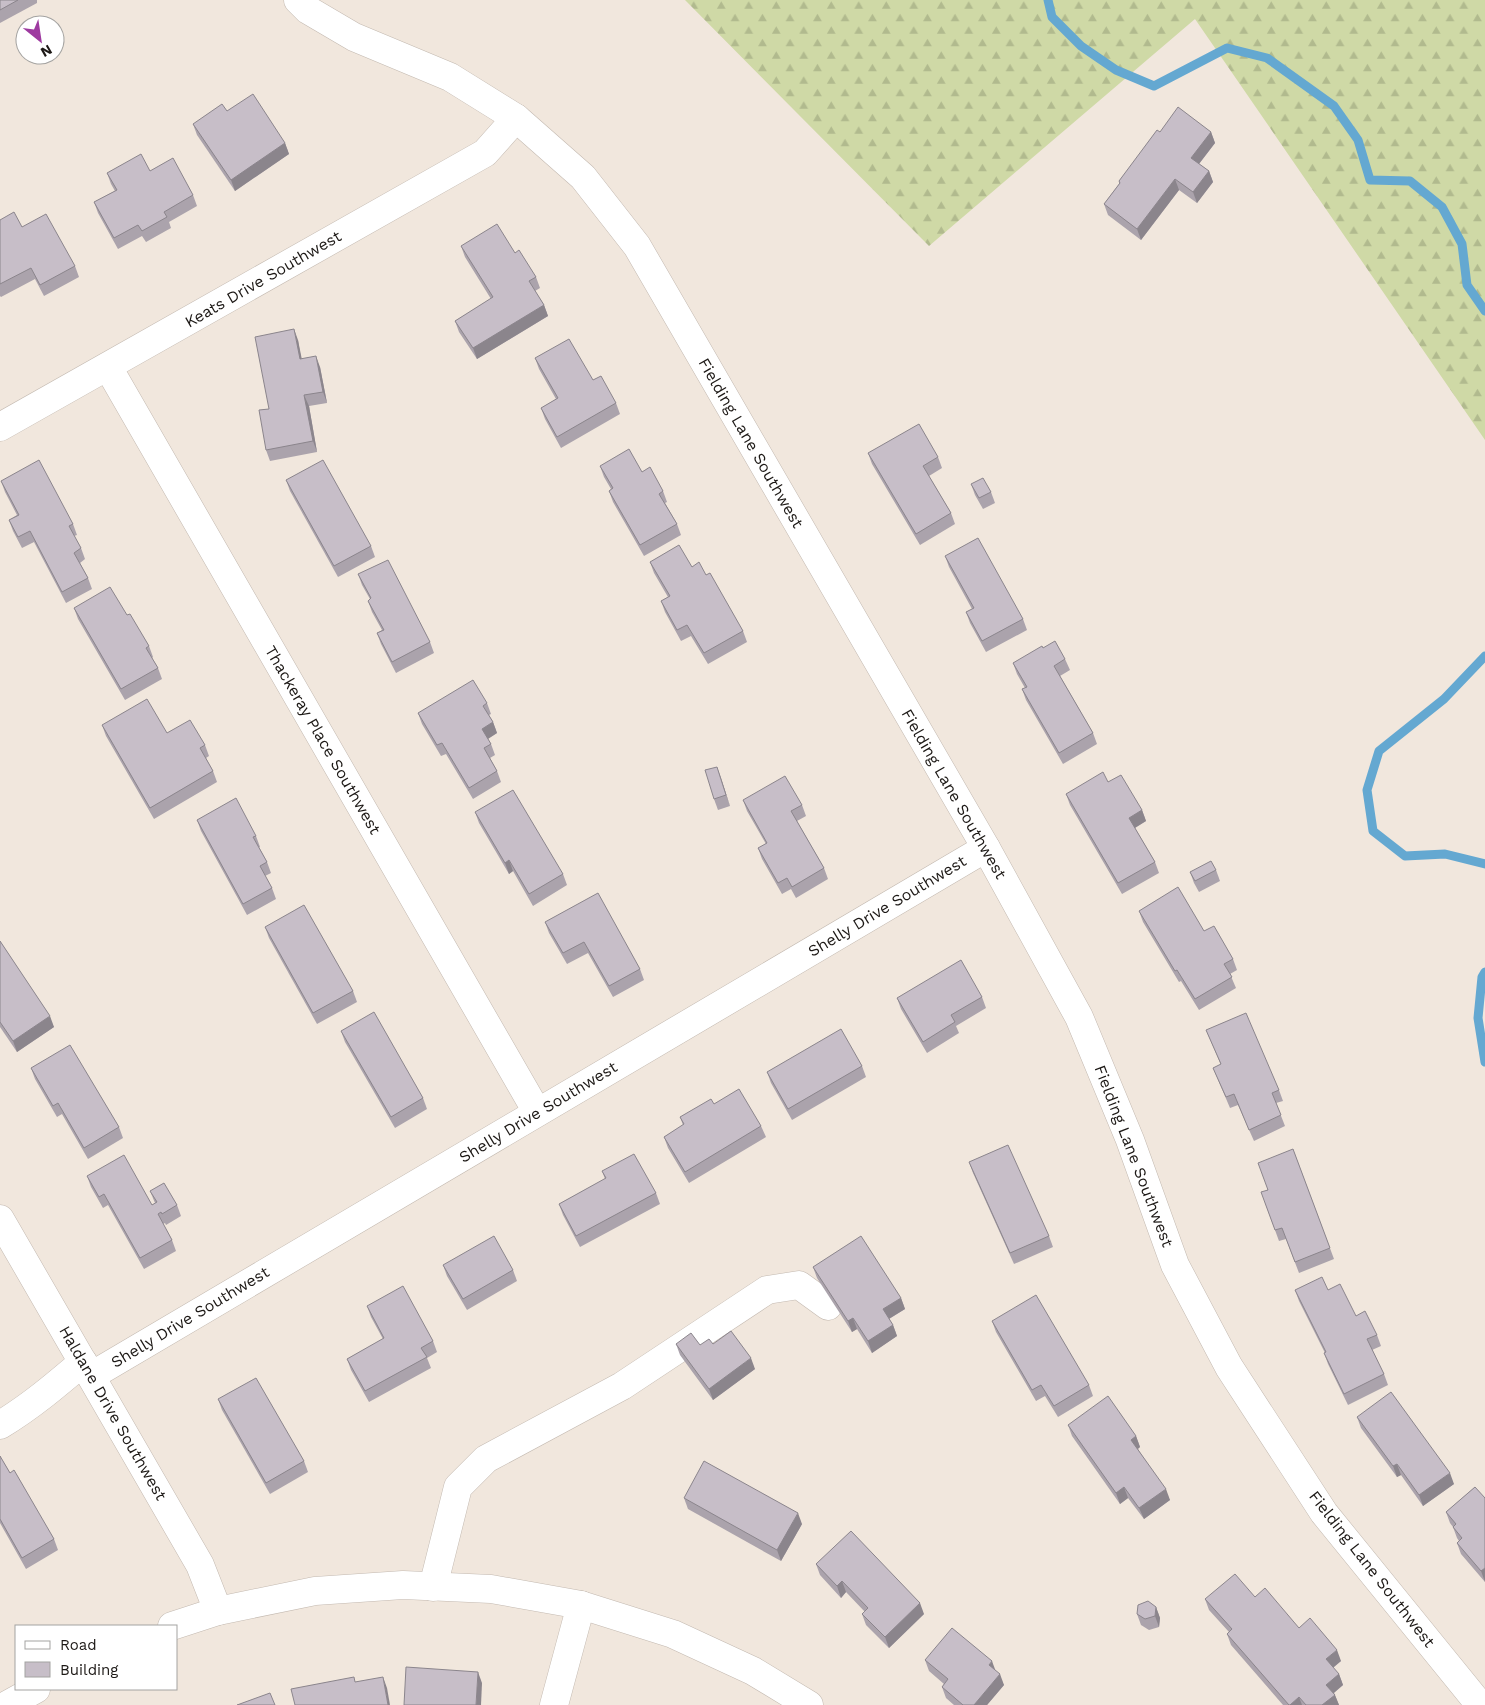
<svg xmlns="http://www.w3.org/2000/svg" width="1485" height="1705" font-family="'Work Sans',sans-serif">
  <style>
    .forest { fill: url(#forest-firs) }
    .lines { fill: none; stroke-linecap: round; stroke-linejoin: round }
    .stream { stroke: #64a8d1; stroke-width: 9 }
    .minor-casing { stroke: #c3b9b0; stroke-width: 29 }
    .minor { stroke: #fff; stroke-width: 28 }
    .wall { fill: #aba3ac }
    .shaded-wall { fill: #8b858c }
    .building { fill: #c7bec8; stroke: #8b858c }
    .labels { text-anchor: middle; dominant-baseline: central; stroke-width: 4; stroke-linejoin: round; paint-order: stroke }
    .street-label { font-size: 16px; fill: #1c1815; stroke: #fff }
  </style>
  <defs>
    <pattern id="forest-firs" width="22" height="20" patternUnits="userSpaceOnUse" patternTransform="scale(1.25)"><rect width="22" height="20" fill="#cfd9a6"/><path d="M5 1l3.5 6h-7zM16 11l3.5 6h-7z" fill="#b1ba8e"/></pattern>
  </defs>
  <rect width="100%" height="100%" fill="#f1e7dd"/>
  <path class="forest" d="M685 0H1485V440L1195 19 929 246Z"/>
  <g class="lines">
    <g class="stream">
      <path d="M1048 0 1052 17 1081 46 1116 70 1154 86 1227 48 1267 58 1334 106 1358 140 1370 180 1410 181 1442 207 1462 244 1467 285 1485 311"/>
      <path d="M1485 656 1444 699 1379 751 1367 790 1373 831 1405 856 1445 854 1485 864"/>
      <path d="M1485 972 1482 977 1478 1018 1485 1062"/>
    </g>
    <defs>
      <g id="minor">
        <path d="M298 0 308 10 354 37 450 77 516 118 583 177 637 246 986 848 1079 1017 1130 1140 1175 1265 1229 1367 1324 1513 1480 1705"/>
        <path d="M108 367 537 1112"/>
        <path d="M0 427 485 153 516 118"/>
        <path d="M0 1219 200 1565 218 1611"/>
        <path d="M91 1376 986 848"/>
        <path d="M0 1425C30 1407 56 1385 83 1362"/>
        <path d="M433 1587 458 1487 486 1459 622 1386 767 1290 799 1285 828 1306"/>
        <path d="M172 1626 218 1611 315 1591 403 1585 491 1589 581 1605 673 1634 753 1671 809 1705"/>
        <path d="M7 1705 36 1689"/>
        <path d="M554 1705 581 1605"/>
      </g>
    </defs>
    <use href="#minor" class="minor-casing"/>
    <use href="#minor" class="minor"/>
  </g>
  <g class="wall">
    <path d="M0 0H37V3L0 23Z"/>
    <path d="M193 124 285 143 289 154 235 191 197 135Z"/>
    <path d="M1160 132H1211L1215 143 1199 164 1209 171 1213 182 1197 203 1179 190 1141 240 1108 215 1104 204 1119 184V181Z"/>
    <path d="M150 171 193 195 197 206 169 222 171 228 146 242 142 236 118 249 98 213 94 202 115 191 111 184 107 173Z"/>
    <path d="M0 220 22 227 75 266 79 277 44 296 35 279 1 297 0 296Z"/>
    <path d="M461 246 515 253 536 277 540 288 535 291 544 305 548 316 477 359 459 332 455 321 491 299 465 257Z"/>
    <path d="M298 340 301 359 320 367 327 403 309 406 317 452 270 461 266 450 269 409Z"/>
    <path d="M535 358 593 380 616 403 620 414 561 448 545 419 541 408 556 399 539 369Z"/>
    <path d="M868 453 938 457 942 468 929 476 951 513 955 524 920 545 872 464Z"/>
    <path d="M600 466 642 472 663 491 667 502 665 503 677 524 681 535 644 556 613 502 609 491 611 489 604 477Z"/>
    <path d="M286 480 371 546 375 557 338 577 290 491Z"/>
    <path d="M1 481 73 524 77 535 74 536 81 548 85 559 80 563 88 578 92 589 66 603 34 542 22 548 13 531 9 520 17 515 5 492Z"/>
    <path d="M971 484 991 492 995 503 983 509 975 495Z"/>
    <path d="M945 556 1023 619 1027 630 986 652 970 623 966 612 972 609 949 567Z"/>
    <path d="M650 562 692 567 706 575 743 631 747 642 708 664 691 636 681 641 665 612 661 601 668 597 654 573Z"/>
    <path d="M358 574 430 642 434 653 396 673 381 644 377 633 382 630 372 612 368 601 370 599 362 585Z"/>
    <path d="M74 608 127 615 149 646 153 657 152 658 158 668 162 679 125 700 78 619Z"/>
    <path d="M1043 648 1065 659 1070 670 1060 676 1093 733 1097 744 1063 764 1026 700 1022 689 1025 688 1017 674 1013 663Z"/>
    <path d="M487 703 491 714 489 715 493 722 497 733 488 739 491 744 495 755 490 758 497 771 501 782 473 799 446 754 441 756 422 724 418 713Z"/>
    <path d="M102 725 167 733 205 745 209 756 206 758 213 771 217 782 154 819 106 736Z"/>
    <path d="M717 767 730 806 718 810 714 799Z"/>
    <path d="M1108 782 1142 810 1146 821 1135 828 1155 862 1159 873 1122 894 1070 805 1066 794Z"/>
    <path d="M743 800 802 805 806 816 797 821 824 868 828 879 796 898 791 889 782 894 762 859 758 848 766 844 747 811Z"/>
    <path d="M475 812 563 874 567 885 533 906 513 871 509 874 479 823Z"/>
    <path d="M197 820 256 836 260 847H259L267 862 271 873 265 876 272 888 276 899 247 915 201 831Z"/>
    <path d="M1216 870 1220 881 1199 892 1194 883 1190 872Z"/>
    <path d="M1139 911 1204 931 1233 959 1237 970 1230 974 1236 988 1199 1010 1181 981 1179 982 1143 922Z"/>
    <path d="M545 922 640 969 644 980 613 997 588 953 567 964 549 933Z"/>
    <path d="M265 927 353 991 357 1002 317 1024 269 938Z"/>
    <path d="M0 941 54 1027 17 1052 0 1027Z"/>
    <path d="M982 997 986 1008 956 1026 959 1033 927 1053 901 1009 897 998Z"/>
    <path d="M1206 1030 1279 1090 1283 1101 1276 1103 1285 1126 1254 1141 1238 1105 1230 1108 1213 1068 1221 1065Z"/>
    <path d="M341 1031 423 1098 427 1109 395 1128 345 1042Z"/>
    <path d="M862 1066 866 1077 792 1120 771 1083 767 1072Z"/>
    <path d="M31 1068 119 1127 123 1138 88 1159 62 1114 57 1117 35 1079Z"/>
    <path d="M714 1104 761 1126 766 1137 689 1183 668 1148 664 1137 683 1125 680 1117Z"/>
    <path d="M1293 1149 1334 1259 1299 1273 1286 1239 1279 1241 1265 1203 1267 1190Z"/>
    <path d="M969 1162 1049 1236 1053 1247 1014 1264 973 1173Z"/>
    <path d="M602 1171 656 1193 660 1204 580 1247 563 1215 559 1204 605 1179Z"/>
    <path d="M87 1176 152 1205 155 1203 150 1191 177 1205 181 1216 166 1225 165 1223 163 1224 172 1240 176 1251 144 1269 108 1205 103 1208 91 1187Z"/>
    <path d="M443 1265 513 1270 517 1281 467 1310 447 1276Z"/>
    <path d="M813 1267 901 1298 905 1309 889 1319 893 1325 897 1336 872 1353 857 1329 852 1332 817 1278Z"/>
    <path d="M1295 1290H1328L1377 1335 1381 1346 1372 1350 1384 1374 1388 1385 1348 1405 1328 1364 1324 1353H1325L1299 1301Z"/>
    <path d="M367 1306 433 1341 437 1352 427 1358 431 1368 369 1402 351 1370 347 1359 383 1339 371 1317Z"/>
    <path d="M992 1321 1089 1385 1093 1396 1058 1417 1045 1396 1036 1401 996 1332Z"/>
    <path d="M676 1344 700 1345 713 1344 755 1369 713 1400 680 1355Z"/>
    <path d="M218 1399 304 1461 308 1472 270 1494 222 1410Z"/>
    <path d="M1357 1417 1454 1484 1423 1506 1401 1475 1397 1477 1361 1428Z"/>
    <path d="M1068 1425 1136 1436 1140 1447 1138 1449 1170 1500 1144 1519 1128 1498 1120 1504 1072 1436Z"/>
    <path d="M0 1456 10 1473 54 1539 58 1550 26 1569 0 1523Z"/>
    <path d="M1475 1487 1485 1582 1461 1554 1457 1543 1459 1541 1457 1538 1453 1527 1450 1523 1446 1512Z"/>
    <path d="M684 1498 802 1524 781 1561 688 1509Z"/>
    <path d="M816 1564 924 1614 889 1648 866 1625 862 1614 865 1612 846 1592 841 1598 820 1575Z"/>
    <path d="M1255 1597 1299 1628 1341 1661 1333 1668 1339 1674 1343 1685 1334 1693 1339 1705H1283L1231 1645 1227 1634 1229 1632 1209 1610 1205 1599Z"/>
    <path d="M1156 1607 1160 1618 1159 1627 1149 1630 1141 1625 1137 1614Z"/>
    <path d="M925 1660 995 1670 1004 1685 987 1705H954L946 1698 942 1687 944 1684 929 1671Z"/>
  </g>
  <g class="shaded-wall">
    <path d="M1211 132 1215 143 1195 169 1191 158Z"/>
    <path d="M285 143 289 154 235 191 231 180Z"/>
    <path d="M1209 171 1213 182 1197 203 1193 192Z"/>
    <path d="M1175 179 1179 190 1141 240 1137 229Z"/>
    <path d="M544 305 548 316 477 359 473 348Z"/>
    <path d="M294 329 298 340 304 370 300 359Z"/>
    <path d="M316 356 320 367 327 403 323 392Z"/>
    <path d="M304 395 309 406 317 452 313 441Z"/>
    <path d="M493 722 497 733 486 740 482 729Z"/>
    <path d="M717 767 721 778 730 806 726 795Z"/>
    <path d="M1142 810 1146 821 1133 829 1129 818Z"/>
    <path d="M509 860 513 871 509 874 505 863Z"/>
    <path d="M50 1016 54 1027 17 1052 13 1041Z"/>
    <path d="M901 1298 905 1309 887 1320 883 1309Z"/>
    <path d="M853 1318 857 1329 852 1332 848 1321Z"/>
    <path d="M893 1325 897 1336 872 1353 868 1341Z"/>
    <path d="M751 1358 755 1369 713 1400 709 1389Z"/>
    <path d="M1136 1436 1140 1447 1135 1451 1131 1440Z"/>
    <path d="M1397 1464 1401 1475 1397 1477 1393 1466Z"/>
    <path d="M1450 1473 1454 1484 1423 1506 1419 1495Z"/>
    <path d="M1124 1487 1128 1498 1120 1504 1116 1493Z"/>
    <path d="M1166 1489 1170 1500 1144 1519 1139 1508Z"/>
    <path d="M798 1513 802 1524 781 1561 777 1550Z"/>
    <path d="M1485 1568V1582L1481 1571Z"/>
    <path d="M842 1581 846 1592 841 1598 837 1586Z"/>
    <path d="M920 1603 924 1614 889 1648 885 1637Z"/>
    <path d="M1156 1607 1160 1618 1159 1627 1155 1616Z"/>
    <path d="M1337 1650 1341 1661 1330 1670 1326 1659Z"/>
    <path d="M992 1661 996 1672 989 1665Z"/>
    <path d="M478 1672 482 1683 481 1705H476Z"/>
    <path d="M1000 1674 1004 1685 987 1705H974Z"/>
    <path d="M1339 1674 1343 1685 1330 1696 1326 1685Z"/>
    <path d="M383 1677 387 1688 390 1705H388Z"/>
    <path d="M1335 1695 1339 1705H1322Z"/>
    <path d="M1299 1697 1302 1705H1290Z"/>
  </g>
  <g class="building">
    <path d="M0 0H18L0 10Z"/>
    <path d="M253 94 285 143 231 180 193 124 222 104 227 111Z"/>
    <path d="M1178 107 1211 132 1191 158 1209 171 1193 192 1175 179 1137 229 1104 204 1120 183 1119 181 1157 130 1160 132Z"/>
    <path d="M141 154 150 171 173 158 193 195 164 212 167 217 142 231 138 225 114 238 94 202 117 190 107 173Z"/>
    <path d="M14 212 22 227 46 214 75 266 40 285 31 268 0 284V220Z"/>
    <path d="M497 224 515 253 519 250 536 277 529 281 544 305 473 348 455 321 493 297 461 246Z"/>
    <path d="M294 329 300 359 316 356 323 392 304 395 313 441 266 450 259 410 269 409 255 337Z"/>
    <path d="M569 339 593 380 601 376 616 403 557 437 541 408 558 398 535 358Z"/>
    <path d="M919 424 938 457 923 466 951 513 916 534 868 453Z"/>
    <path d="M629 449 642 472 650 467 663 491 659 494 677 524 640 545 609 491 613 488 600 466Z"/>
    <path d="M39 460 73 524 69 526 81 548 74 553 88 578 62 592 30 531 18 537 9 520 19 515 1 481Z"/>
    <path d="M323 460 371 546 334 566 286 480Z"/>
    <path d="M983 478 991 492 979 498 971 484Z"/>
    <path d="M978 538 1023 619 982 641 966 612 974 608 945 556Z"/>
    <path d="M679 545 692 567 699 562 706 575 710 573 743 631 704 653 687 625 677 630 661 601 670 596 650 562Z"/>
    <path d="M388 560 430 642 392 662 377 633 384 630 368 601 371 598 358 574Z"/>
    <path d="M110 587 127 615 130 614 149 646 146 648 158 668 121 689 74 608Z"/>
    <path d="M1055 641 1065 659 1054 666 1093 733 1059 753 1022 689 1027 687 1013 663 1042 646 1043 648Z"/>
    <path d="M473 680 487 703 483 706 493 722 482 729 491 744 484 748 497 771 469 788 442 743 437 745 418 713Z"/>
    <path d="M147 699 167 733 190 720 205 745 200 748 213 771 150 808 102 725Z"/>
    <path d="M717 767 726 795 714 799 705 770Z"/>
    <path d="M1103 772 1108 782 1121 775 1142 810 1129 818 1155 862 1118 883 1066 794Z"/>
    <path d="M785 776 802 805 791 811 824 868 792 887 787 878 778 883 758 848 767 843 743 800Z"/>
    <path d="M513 790 563 874 529 894 509 860 505 863 475 812Z"/>
    <path d="M236 798 256 836 253 837 267 862 260 866 272 888 243 904 197 820Z"/>
    <path d="M1211 861 1216 870 1195 881 1190 872Z"/>
    <path d="M1178 887 1204 931 1214 926 1233 959 1224 964 1232 977 1195 999 1177 970 1175 971 1139 911Z"/>
    <path d="M598 893 640 969 609 986 584 942 563 953 545 922Z"/>
    <path d="M304 905 353 991 313 1013 265 927Z"/>
    <path d="M0 941 50 1016 13 1041 0 1022Z"/>
    <path d="M961 960 982 997 951 1015 955 1022 923 1042 897 998Z"/>
    <path d="M374 1012 423 1098 391 1117 341 1031Z"/>
    <path d="M1246 1013 1279 1090 1272 1093 1281 1115 1249 1130 1234 1094 1226 1097 1213 1068 1221 1064 1206 1030Z"/>
    <path d="M841 1029 862 1066 788 1109 767 1072Z"/>
    <path d="M70 1045 119 1127 84 1148 58 1103 53 1106 31 1068Z"/>
    <path d="M739 1089 761 1126 685 1172 664 1137 684 1124 680 1117 711 1099 714 1104Z"/>
    <path d="M1008 1145 1049 1236 1010 1253 969 1162Z"/>
    <path d="M1293 1149 1330 1248 1295 1262 1282 1228 1275 1230 1261 1192 1268 1190 1258 1163Z"/>
    <path d="M634 1154 656 1193 576 1236 559 1204 606 1178 602 1171Z"/>
    <path d="M124 1155 152 1205 157 1202 150 1191 164 1183 177 1205 162 1214 161 1212 158 1214 172 1240 140 1258 104 1194 99 1197 87 1176Z"/>
    <path d="M494 1236 513 1270 463 1299 443 1265Z"/>
    <path d="M861 1236 901 1298 883 1309 893 1325 868 1341 853 1318 848 1321 813 1267Z"/>
    <path d="M1322 1277 1328 1290 1340 1284 1356 1316 1365 1311 1377 1335 1367 1339 1384 1374 1344 1394 1324 1353 1326 1352 1295 1290Z"/>
    <path d="M403 1286 433 1341 421 1348 427 1357 365 1391 347 1359 384 1338 367 1306Z"/>
    <path d="M1036 1295 1089 1385 1054 1406 1041 1385 1032 1390 992 1321Z"/>
    <path d="M731 1331 751 1358 709 1389 676 1344 691 1333 700 1345 709 1339 713 1344Z"/>
    <path d="M256 1378 304 1461 266 1483 218 1399Z"/>
    <path d="M1391 1392 1450 1473 1419 1495 1397 1464 1393 1466 1357 1417Z"/>
    <path d="M1108 1396 1136 1436 1131 1440 1166 1489 1139 1508 1124 1487 1116 1493 1068 1425Z"/>
    <path d="M0 1456 10 1473 14 1470 54 1539 22 1558 0 1519Z"/>
    <path d="M704 1461 798 1513 777 1550 684 1498Z"/>
    <path d="M1475 1487 1485 1498V1568L1481 1571 1457 1543 1462 1538 1453 1527 1456 1524 1446 1512Z"/>
    <path d="M851 1531 920 1603 885 1637 862 1614 868 1608 842 1581 837 1586 816 1564Z"/>
    <path d="M1235 1574 1255 1597 1265 1588 1299 1628 1310 1618 1337 1650 1326 1659 1339 1674 1326 1685 1335 1695 1322 1705H1306L1299 1697 1290 1705H1289L1227 1634 1232 1629 1205 1599Z"/>
    <path d="M1148 1601 1156 1607 1155 1616 1145 1619 1137 1614 1138 1605Z"/>
    <path d="M952 1628 992 1661 989 1665 1000 1674 974 1705H963L942 1687 948 1679 925 1660Z"/>
    <path d="M406 1667 478 1672 476 1705H404Z"/>
    <path d="M354 1677 355 1682 383 1677 388 1705H295L291 1689Z"/>
    <path d="M270 1693 275 1705H237Z"/>
  </g>
  <g class="labels">
    <g class="street-label">
      <text transform="translate(263 279) rotate(-30)">Keats Drive Southwest</text>
      <text transform="translate(751 443) rotate(60)">Fielding Lane Southwest</text>
      <text transform="translate(323 740) rotate(60)">Thackeray Place Southwest</text>
      <text transform="translate(954 794) rotate(60)">Fielding Lane Southwest</text>
      <text transform="translate(887 906) rotate(-31)">Shelly Drive Southwest</text>
      <text transform="translate(538 1112) rotate(-31)">Shelly Drive Southwest</text>
      <text transform="translate(1134 1156) rotate(69)">Fielding Lane Southwest</text>
      <text transform="translate(190 1317) rotate(-31)">Shelly Drive Southwest</text>
      <text transform="translate(113 1413) rotate(60)">Haldane Drive Southwest</text>
      <text transform="translate(1372 1569) rotate(52)">Fielding Lane Southwest</text>
    </g>
  </g>
  <rect x="15" y="1625" width="162" height="65" fill="#ffffff" stroke="#a4a3a1"/>
  <rect x="25" y="1641" width="25" height="8" fill="#ffffff" stroke="#a4a3a1"/>
  <text x="60" y="1650" font-size="15" fill="#1c1815">Road</text>
  <rect x="25" y="1662" width="25" height="15" fill="#c7bec8" stroke="#a4a3a1"/>
  <text x="60" y="1675" font-size="15" fill="#1c1815">Building</text>
  <g transform="translate(40 40) rotate(150)"><circle r="24" fill="#ffffff" stroke="#a4a3a1"/>
  <path d="M0-4L9 19L0 12L-9 19Z" fill="#9e3aa0"/>
  <text y="-8" font-size="14" font-weight="bold" text-anchor="middle" fill="#1c1815">N</text>
  </g>
</svg>
